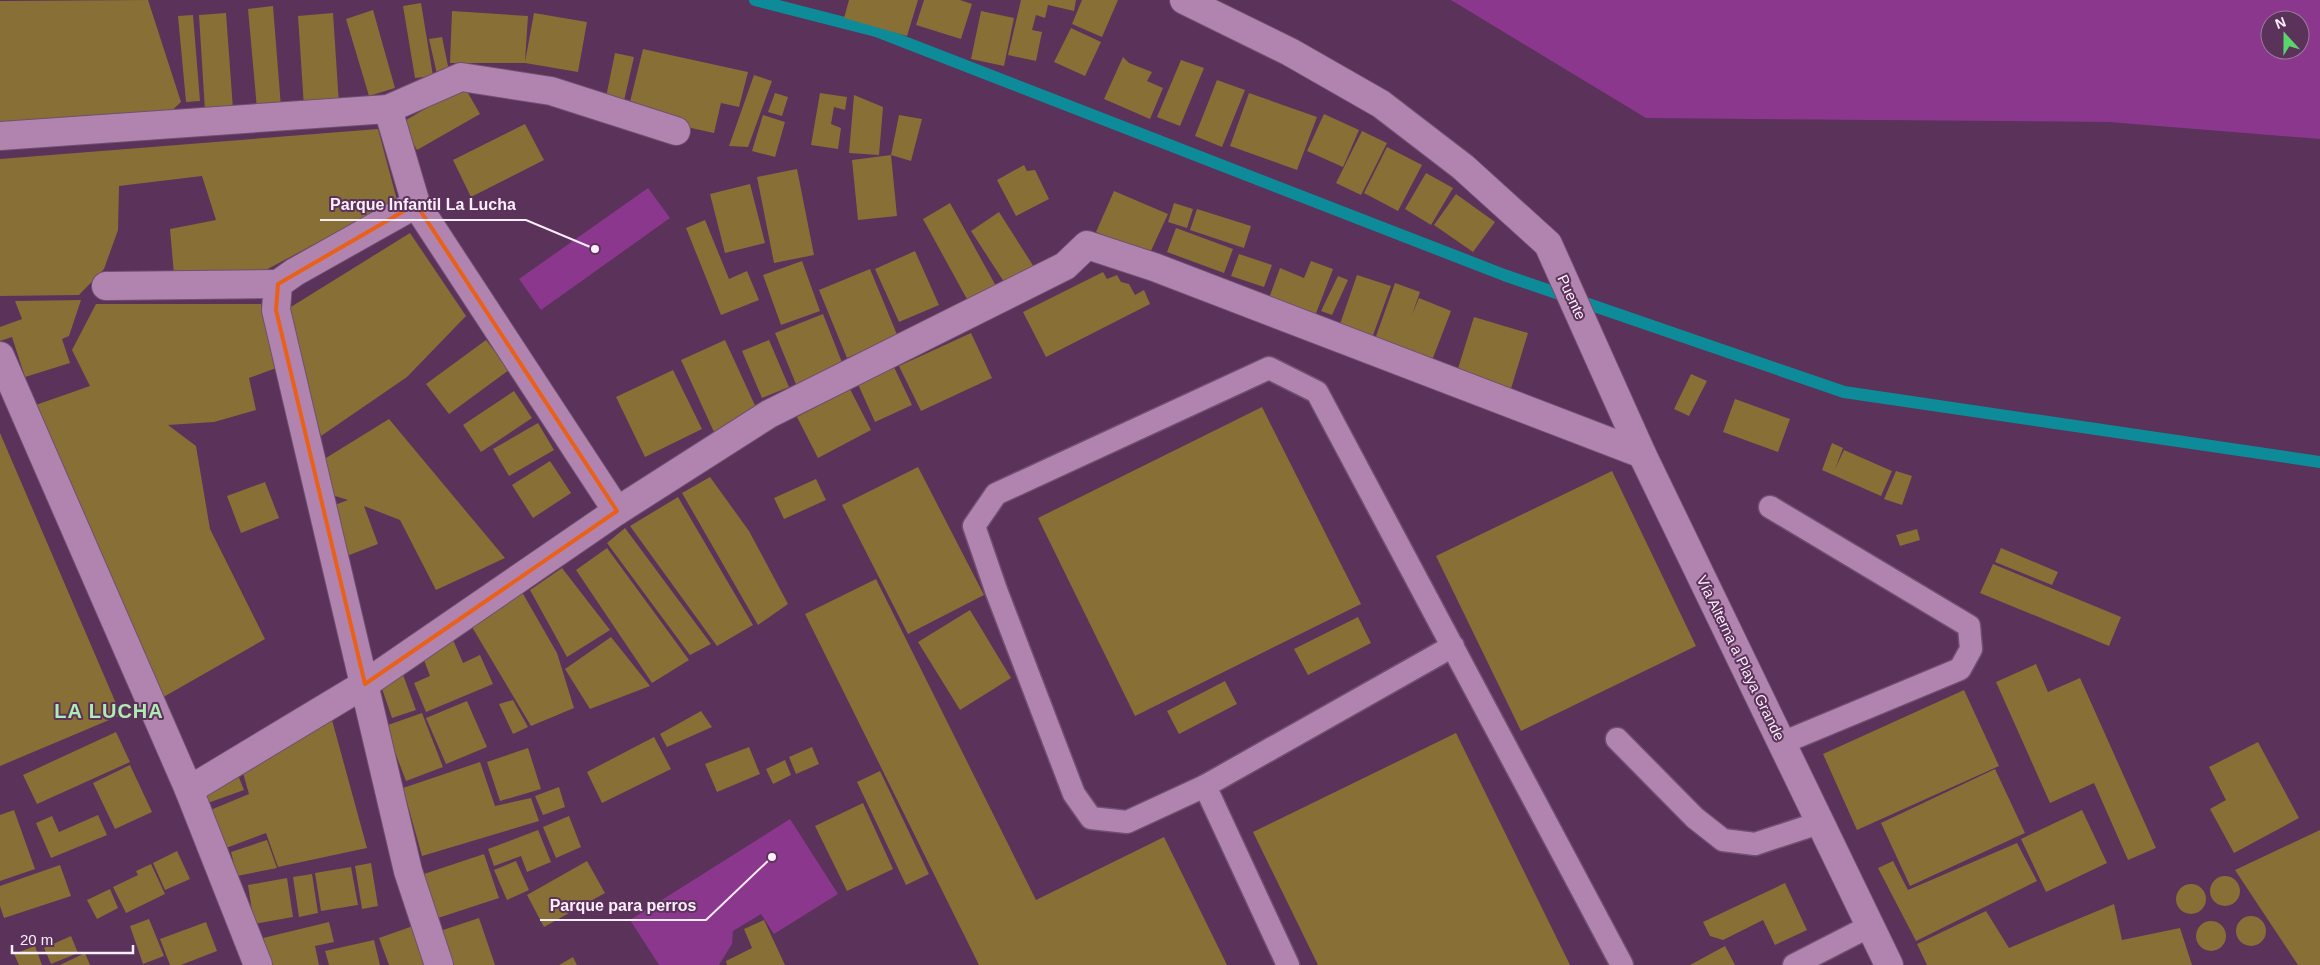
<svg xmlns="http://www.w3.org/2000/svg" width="2320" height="965" font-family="Helvetica,sans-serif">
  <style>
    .green { fill: #8b378d; fill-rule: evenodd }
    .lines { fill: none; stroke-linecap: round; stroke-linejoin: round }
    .stream { stroke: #0e8b98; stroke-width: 12 }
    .building { fill: #876f35 }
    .service-casing { stroke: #70506f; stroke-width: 25 }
    .minor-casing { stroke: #70506f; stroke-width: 30 }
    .service { stroke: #b184b0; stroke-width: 22 }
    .minor { stroke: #b184b0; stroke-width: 28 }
    .marked { fill: none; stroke: #e96018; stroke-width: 4; stroke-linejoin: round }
    .labels { text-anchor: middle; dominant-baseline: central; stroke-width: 4; stroke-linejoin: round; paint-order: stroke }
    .street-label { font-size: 15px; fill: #fdeefc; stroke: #5a325a }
    .district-label { font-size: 20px; font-weight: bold; letter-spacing: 1px; fill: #aeecb3; stroke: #5a325a }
    .leader { fill: none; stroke: #fdeefc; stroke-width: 2 }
    .callout-dot { fill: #fdeefc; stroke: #5a325a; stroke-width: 2 }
    .callout-label { font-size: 16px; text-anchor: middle; font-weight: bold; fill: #fdeefc; stroke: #5a325a; stroke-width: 4; stroke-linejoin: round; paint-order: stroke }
  </style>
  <rect width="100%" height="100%" fill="#5a325a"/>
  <g class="green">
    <path d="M1451 0H2320V139L2109 122 1646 118ZM2270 20H2300V50H2270Z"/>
    <path d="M648 188 670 218 541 310 519 279Z"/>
    <path d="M790 819 838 894 774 934 761 914 733 931 732 944 719 965H659L630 920Z"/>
  </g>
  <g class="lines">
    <path class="stream" d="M755 0 876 31 1504 275 1844 392 2320 462"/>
  </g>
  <g class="building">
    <path d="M148 0 181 102 164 118 0 133V1Z"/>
    <path d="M849 0H918L907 36 844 18Z"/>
    <path d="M924 0H960L972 4 961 39 916 25Z"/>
    <path d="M1021 0H1076L1074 11 1048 5 1045 18 1036 15 1032 30 1042 32 1036 61 1008 55Z"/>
    <path d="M1082 0H1118L1102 37 1072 24Z"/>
    <path d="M421 3 433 76 415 78 403 6Z"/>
    <path d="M273 6 281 107 257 109 248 9Z"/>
    <path d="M373 10 395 88 369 96 346 19Z"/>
    <path d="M452 11 528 16 525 62 534 13 587 22 578 72 525 63H450Z"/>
    <path d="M981 11 1014 18 1004 66 971 59Z"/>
    <path d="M226 13 233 109 205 111 199 15Z"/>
    <path d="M333 13 339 104 304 107 298 16Z"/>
    <path d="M193 15 200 101 186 102 178 16Z"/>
    <path d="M1071 28 1101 42 1085 76 1054 62Z"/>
    <path d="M442 37 449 71 437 74 429 39Z"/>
    <path d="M643 49 748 72 739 107 721 103 714 133 627 114Z"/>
    <path d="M615 53 634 57 623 105 605 102Z"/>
    <path d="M1123 57 1129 63 1152 72 1147 81 1163 88 1150 119 1104 99Z"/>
    <path d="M1181 60 1204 68 1180 126 1157 117Z"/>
    <path d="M754 75 772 81 748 147 729 146Z"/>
    <path d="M1217 80 1245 90 1222 147 1195 136Z"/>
    <path d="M464 86 480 114 417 150 401 123Z"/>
    <path d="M775 93 788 97 782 116 768 112Z"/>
    <path d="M820 93 847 97 845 110 834 107 831 124 841 128 838 149 811 145Z"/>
    <path d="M1249 93 1317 117 1297 170 1230 146Z"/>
    <path d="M854 95 883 107 879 155 849 153Z"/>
    <path d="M1324 114 1359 130 1343 167 1307 151Z"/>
    <path d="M763 115 785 122 775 157 752 151Z"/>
    <path d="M899 115 922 119 911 161 891 155Z"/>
    <path d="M525 124 544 160 471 197 453 160Z"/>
    <path d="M378 129 397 200 264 271 175 286 170 229 216 220 202 176 119 186 118 230 104 269 79 295 0 296V159Z"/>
    <path d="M1362 131 1387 143 1361 195 1336 183Z"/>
    <path d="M1387 147 1422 165 1398 211 1364 193Z"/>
    <path d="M891 155 897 216 858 220 852 160Z"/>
    <path d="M1024 165 1027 171 1035 170 1049 199 1016 216 997 180Z"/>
    <path d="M797 169 814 255 774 263 757 177Z"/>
    <path d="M1426 173 1453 188 1431 225 1405 209Z"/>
    <path d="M750 184 765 243 725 253 710 194Z"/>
    <path d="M1114 191 1168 214 1149 255 1096 232Z"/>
    <path d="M1456 194 1495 222 1473 252 1434 225Z"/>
    <path d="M950 203 996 286 968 301 923 219Z"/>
    <path d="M1174 203 1193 209 1187 228 1168 222Z"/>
    <path d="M1197 209 1251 226 1244 248 1190 230Z"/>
    <path d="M999 212 1034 267 1006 285 971 231Z"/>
    <path d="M705 220 729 279 747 271 759 300 721 315 686 228Z"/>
    <path d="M1176 228 1233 249 1224 273 1167 252Z"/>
    <path d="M410 233 466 316 407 377 321 436 286 310Z"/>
    <path d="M915 251 939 305 899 322 875 269Z"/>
    <path d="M1239 254 1272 265 1264 287 1231 276Z"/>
    <path d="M802 261 820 311 781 325 763 275Z"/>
    <path d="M1311 261 1333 269 1315 316 1269 298 1280 268 1304 278Z"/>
    <path d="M870 269 898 337 847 358 819 290Z"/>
    <path d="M1103 272 1107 279 1117 275 1121 282 1129 284 1135 295 1144 290 1150 304 1046 357 1023 312Z"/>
    <path d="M1357 275 1391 286 1372 338 1340 324Z"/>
    <path d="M1338 276 1348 280 1332 315 1321 311Z"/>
    <path d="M1395 283 1420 292 1412 315 1419 298 1451 311 1431 363 1375 339Z"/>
    <path d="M81 300 69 336 62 339 70 363 25 377 12 337 0 341V327L22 319 15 301Z"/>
    <path d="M96 304H261L279 367 249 378 256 410 214 422 168 425 196 446 210 529 265 639 160 699 10 414 90 386 72 350Z"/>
    <path d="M823 314 845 370 798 389 775 333Z"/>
    <path d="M1474 317 1528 333 1510 392 1456 375Z"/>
    <path d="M971 333 992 378 921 411 899 366Z"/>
    <path d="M486 340 509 370 449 414 426 384Z"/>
    <path d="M725 340 758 412 714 432 681 360Z"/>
    <path d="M769 340 789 387 762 398 742 351Z"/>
    <path d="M893 365 912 405 875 422 857 382Z"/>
    <path d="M673 370 702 429 645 457 616 397Z"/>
    <path d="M1691 374 1707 381 1689 416 1674 409Z"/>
    <path d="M850 389 871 430 818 458 797 417Z"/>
    <path d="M514 391 532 418 481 452 463 425Z"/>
    <path d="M1735 399 1790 419 1778 452 1723 432Z"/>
    <path d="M1262 407 1361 604 1135 716 1038 518Z"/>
    <path d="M389 419 505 558 436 590 400 520 364 506 378 544 331 562 313 513 348 500 335 496 313 466Z"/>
    <path d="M538 423 554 450 509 476 493 449Z"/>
    <path d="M0 433 121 715 0 766Z"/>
    <path d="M1832 443 1843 448 1835 469 1844 450 1892 471 1881 496 1822 470Z"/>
    <path d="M550 461 571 493 533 518 512 485Z"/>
    <path d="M918 467 984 595 908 634 842 505Z"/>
    <path d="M1612 471 1696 646 1521 731 1436 556Z"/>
    <path d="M1896 471 1912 476 1902 505 1884 499Z"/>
    <path d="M710 477 749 531 788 604 758 625 682 493Z"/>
    <path d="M816 479 826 500 784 519 774 498Z"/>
    <path d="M265 482 279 518 241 533 227 496Z"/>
    <path d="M678 497 753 625 717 646 630 526Z"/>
    <path d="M625 528 711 644 690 655 607 543Z"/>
    <path d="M1917 529 1920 540 1900 546 1896 535Z"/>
    <path d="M607 548 689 660 652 683 576 570Z"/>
    <path d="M2001 548 2058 572 2052 585 1995 562Z"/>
    <path d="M1993 564 2121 617 2109 646 1980 593Z"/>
    <path d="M562 568 610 630 567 657 530 590Z"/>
    <path d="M876 579 1036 900 1164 837 1227 965H979L805 614Z"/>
    <path d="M522 592 557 653 574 708 531 726 469 622Z"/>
    <path d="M970 610 1011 678 960 710 918 642Z"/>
    <path d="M1358 617 1371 643 1308 675 1294 649Z"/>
    <path d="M451 635 463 663 480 655 493 684 426 712 414 683 430 676 422 655Z"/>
    <path d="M611 637 650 686 590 709 565 669Z"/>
    <path d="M2036 664 2048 692 2080 678 2156 848 2128 860 2094 783 2050 803 1996 682Z"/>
    <path d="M402 672 416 710 392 718 379 680Z"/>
    <path d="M1225 681 1237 704 1179 734 1167 711Z"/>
    <path d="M1964 690 1999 766 1857 830 1823 754Z"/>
    <path d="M513 700 528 727 513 734 499 704Z"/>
    <path d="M467 701 487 747 446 764 426 718Z"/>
    <path d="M701 711 712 727 667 747 660 734Z"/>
    <path d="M422 713 443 767 406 781 385 726Z"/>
    <path d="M332 720 367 848 278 867 266 833 226 848 208 811 249 794 241 766Z"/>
    <path d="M116 732 130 762 37 804 23 775Z"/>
    <path d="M1456 733 1570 965H1318L1253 832Z"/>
    <path d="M654 737 671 769 602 803 587 772Z"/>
    <path d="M2258 742 2299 818 2234 853 2210 809 2226 800 2209 767Z"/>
    <path d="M749 747 760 774 717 792 705 764Z"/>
    <path d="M812 747 819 764 796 774 789 757Z"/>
    <path d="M528 748 541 789 500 801 487 762Z"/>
    <path d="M785 760 791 775 773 784 766 769Z"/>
    <path d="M480 762 495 806 531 798 539 821 422 856 403 788Z"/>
    <path d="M130 765 152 812 115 829 93 783Z"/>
    <path d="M1995 769 2025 833 1910 886 1881 823Z"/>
    <path d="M236 770 244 790 205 804 201 799Z"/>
    <path d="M880 771 929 874 906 885 857 782Z"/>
    <path d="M559 787 565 807 543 815 535 796Z"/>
    <path d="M863 803 893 869 847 891 815 826Z"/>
    <path d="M14 810 35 869 0 881V815Z"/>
    <path d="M2082 810 2107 863 2046 892 2021 839Z"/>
    <path d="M98 815 107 835 51 858 36 823 52 816 59 832Z"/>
    <path d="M569 816 581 847 556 858 543 827Z"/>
    <path d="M538 830 551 862 527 872 521 856 494 866 488 849Z"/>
    <path d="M2320 830V965H2298L2235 870Z"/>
    <path d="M267 840 277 868 237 876 231 852Z"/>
    <path d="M2017 843 2037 881 1916 941 1878 868 1893 861 1908 890Z"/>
    <path d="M177 851 190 879 165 890 153 863Z"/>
    <path d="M484 854 499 898 432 920 418 876Z"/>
    <path d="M516 861 529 890 507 900 494 870Z"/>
    <path d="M587 861 605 893 544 927 527 895Z"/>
    <path d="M371 863 378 906 362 909 355 866Z"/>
    <path d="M151 864 165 894 126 913 113 887 138 875 136 871Z"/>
    <path d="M60 865 71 896 4 918 0 906V886Z"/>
    <path d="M351 867 358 905 321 911 315 873Z"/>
    <path d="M312 874 318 913 299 917 293 877Z"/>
    <circle cx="2225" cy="891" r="15"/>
    <path d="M287 878 293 917 254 924 248 885Z"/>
    <path d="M1785 883 1807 930 1775 945 1763 920 1723 940 1710 936 1703 922Z"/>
    <circle cx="2191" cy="899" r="15"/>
    <path d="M110 889 118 908 97 919 87 900Z"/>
    <path d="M2114 904 2122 940 2180 928 2192 965H1927L1917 944 1986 911 2009 948Z"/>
    <circle cx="2251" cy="931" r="15"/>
    <path d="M479 918 495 965H445L434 933Z"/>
    <path d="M149 919 164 956 143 964 130 926Z"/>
    <path d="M764 920 785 965H727L726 961 752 948 744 929Z"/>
    <circle cx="2211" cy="936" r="15"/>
    <path d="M206 922 217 951 181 965H170L160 939Z"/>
    <path d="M329 922 334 942 315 946 319 965H269L263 938Z"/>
    <path d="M413 926 426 965H389L379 938Z"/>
    <path d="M71 936 78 953 51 964 44 948Z"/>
    <path d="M374 940 380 965H329L325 951Z"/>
    <path d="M35 946 42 965H19L14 954Z"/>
    <path d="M1725 946 1735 965H1690Z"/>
    <path d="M85 953 90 965H60Z"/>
    <path d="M573 957 577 965H559Z"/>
  </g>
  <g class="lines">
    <defs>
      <g id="service">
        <path d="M1770 507 1969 626 1971 649 1960 669 1782 743"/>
        <path d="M1453 646 1205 786 1127 822 1091 818 1074 794 996 590 974 526 996 494 1269 368 1317 392 1622 965"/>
        <path d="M1617 739 1695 818 1723 840 1755 844 1819 823"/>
        <path d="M1205 786 1288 965"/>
        <path d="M1794 965 1870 926"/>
      </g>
      <g id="minor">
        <path d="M1184 0 1290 52 1381 104 1463 167 1548 244 1642 454 1889 965"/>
        <path d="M388 109 416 204 617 511"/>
        <path d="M0 136 388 109 461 77 551 91 676 131"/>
        <path d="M416 204 295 272 278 284 276 310 408 871 439 965"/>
        <path d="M106 286 278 284"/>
        <path d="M0 356 189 790 258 965"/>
        <path d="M189 790 365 684 617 511 769 414 1065 266 1087 245 1154 267 1642 454"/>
      </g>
    </defs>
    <use href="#service" class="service-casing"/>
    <use href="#minor" class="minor-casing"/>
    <use href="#service" class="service"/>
    <use href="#minor" class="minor"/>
  </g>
  <path class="marked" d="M416 204 617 511 365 684 276 310 278 284Z"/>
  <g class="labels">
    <g class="street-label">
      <text transform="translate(1572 297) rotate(65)">Puente</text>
      <text transform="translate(1741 658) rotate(64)">Vía Alterna a Playa Grande</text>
    </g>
    <g class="district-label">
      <text x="109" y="711">LA LUCHA</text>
    </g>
  </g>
  <path class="leader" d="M595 249L526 220H320M772 857L706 920H540"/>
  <g class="callout-dot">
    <circle cx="595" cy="249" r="5"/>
    <circle cx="772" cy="857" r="5"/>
  </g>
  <g class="callout-label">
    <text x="423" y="210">Parque Infantil La Lucha</text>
    <text x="623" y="911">Parque para perros</text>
  </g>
  <g transform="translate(2285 35) rotate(339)"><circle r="24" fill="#5a325a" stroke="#9b7d9b"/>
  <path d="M0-4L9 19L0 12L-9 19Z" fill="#5ad56e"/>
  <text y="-8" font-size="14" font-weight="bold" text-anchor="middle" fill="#fdeefc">N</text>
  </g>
  <path d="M12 945v8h121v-8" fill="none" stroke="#fdeefc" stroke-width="2.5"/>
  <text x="20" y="945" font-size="15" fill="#fdeefc" stroke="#5a325a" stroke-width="4" paint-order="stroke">20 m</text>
</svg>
